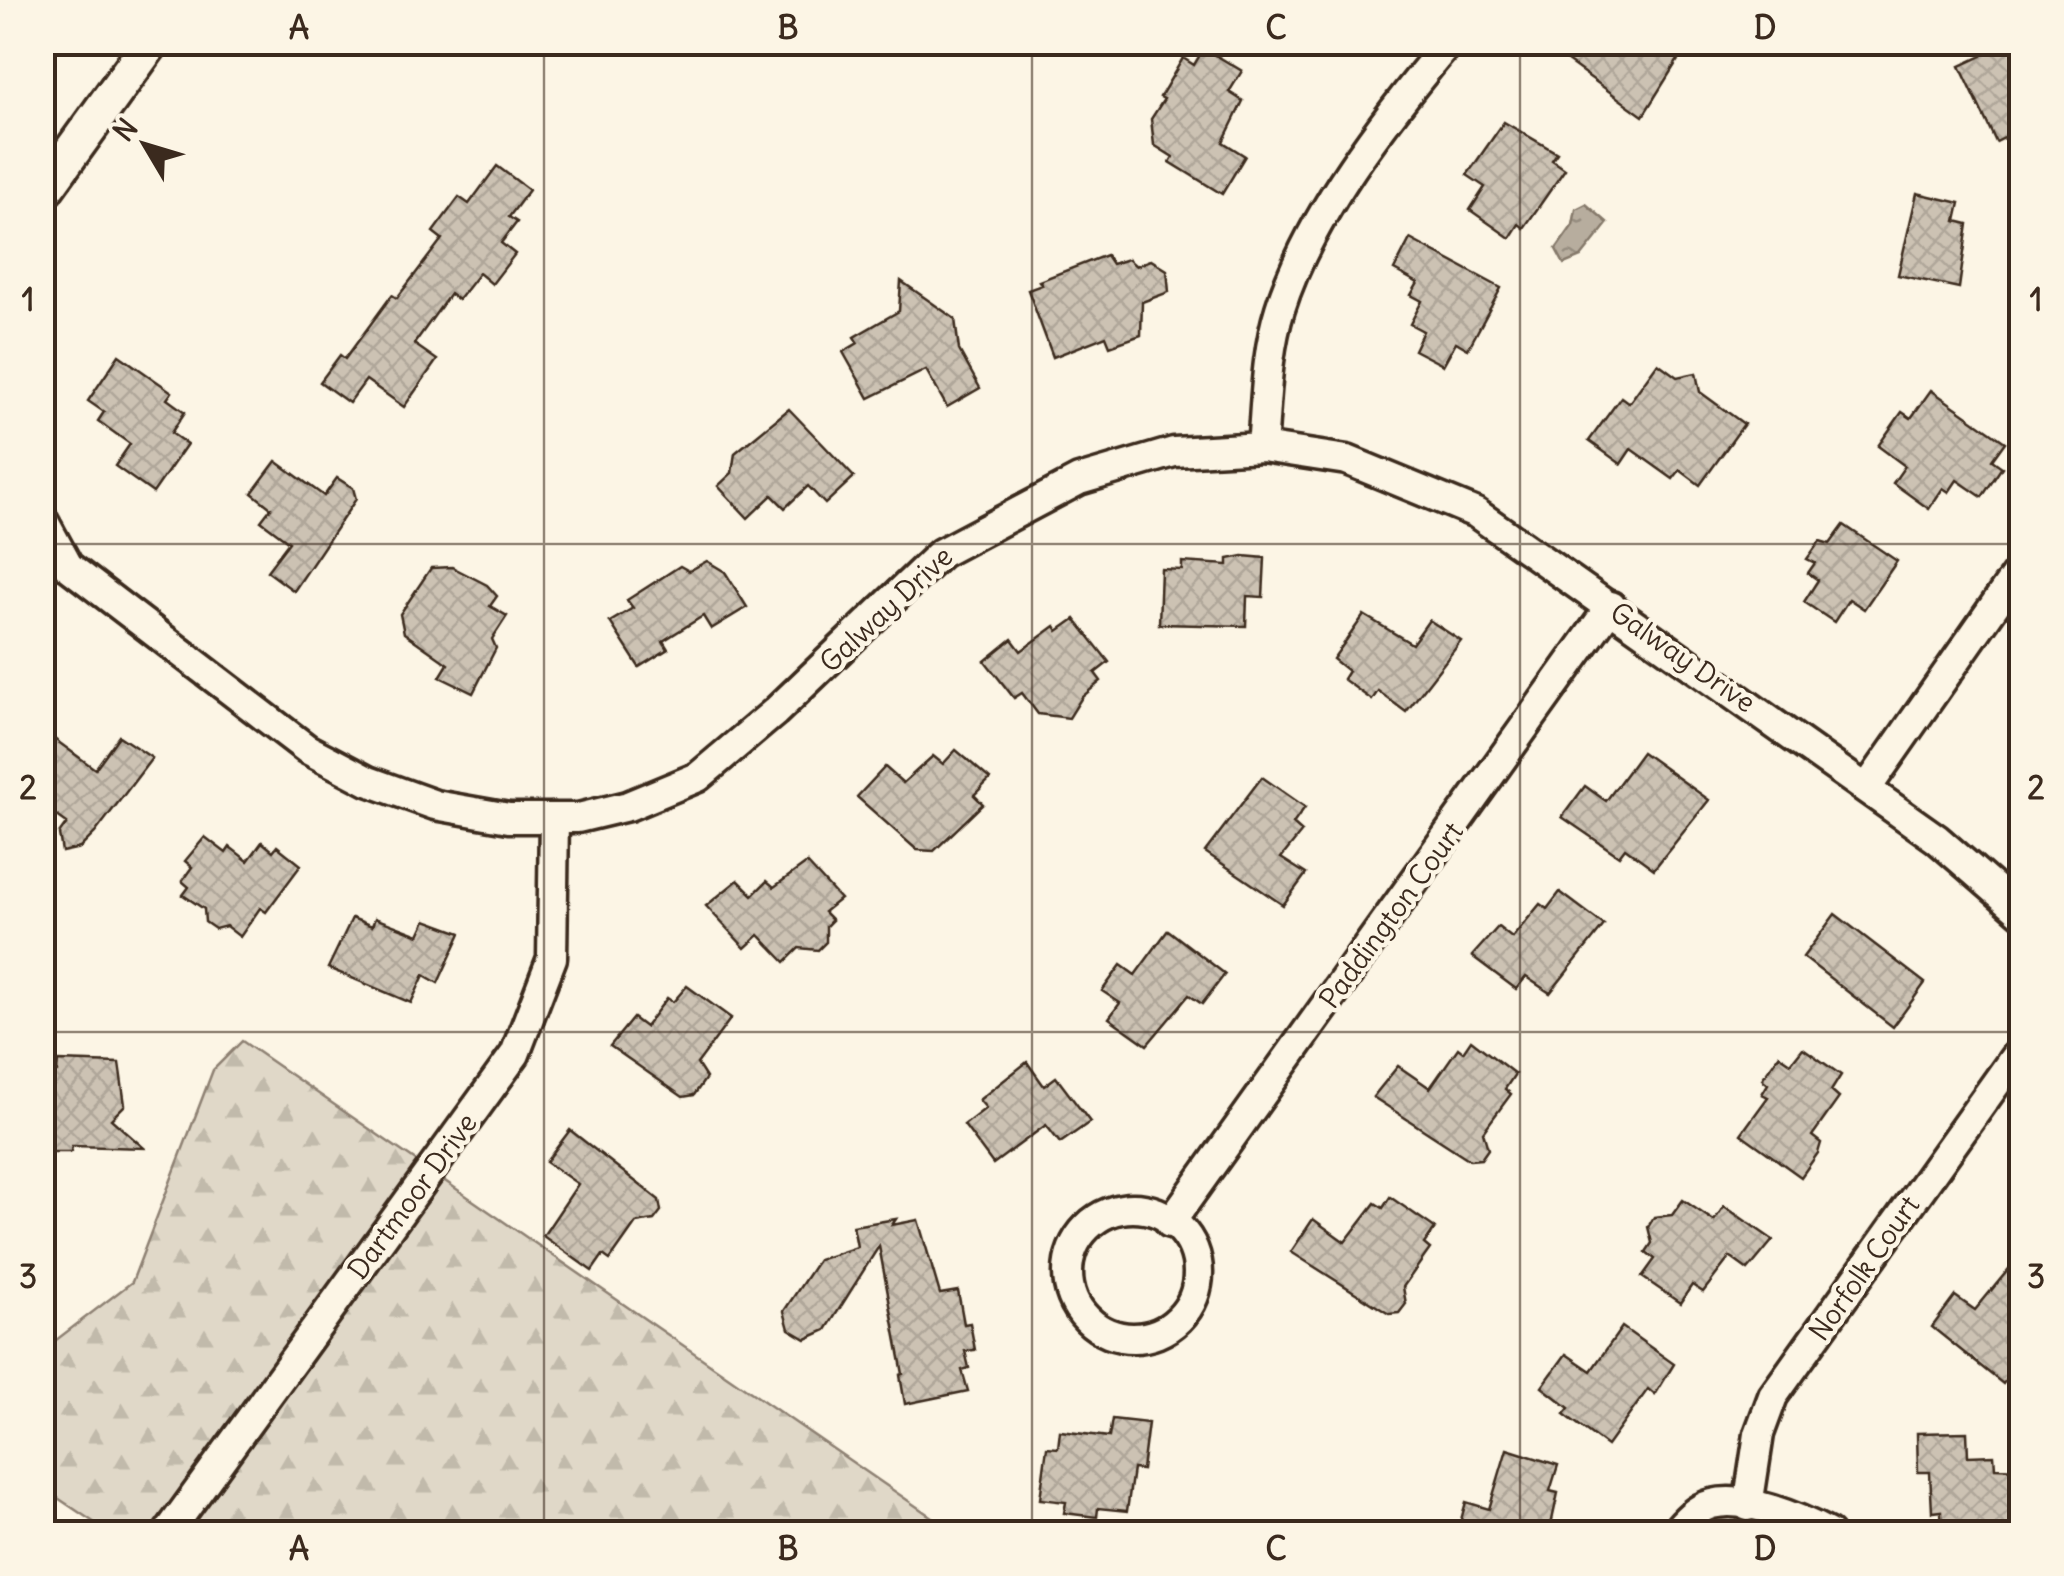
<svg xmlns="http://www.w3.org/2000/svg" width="2064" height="1576" font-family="Delius,sans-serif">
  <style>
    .forest { fill: url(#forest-firs); stroke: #8e8173; stroke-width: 2.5 }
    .water { fill: url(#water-ripples); stroke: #85796b; stroke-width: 2.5 }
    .building { fill: url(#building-cross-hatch); stroke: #3b2a1e; stroke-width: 2.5 }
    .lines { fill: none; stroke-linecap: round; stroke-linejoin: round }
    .minor-casing { stroke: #3b2a1e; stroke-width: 35 }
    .tertiary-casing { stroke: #3b2a1e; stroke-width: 42 }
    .minor { stroke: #fcf5e5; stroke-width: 28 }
    .tertiary { stroke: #fcf5e5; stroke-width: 35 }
    .grid { fill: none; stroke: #3b2a1e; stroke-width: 2.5; stroke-opacity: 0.55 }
    .labels { text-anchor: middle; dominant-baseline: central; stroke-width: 9; stroke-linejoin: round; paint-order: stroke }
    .street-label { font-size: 28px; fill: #3b2a1e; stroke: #fcf5e5 }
    .neatline { fill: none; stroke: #3b2a1e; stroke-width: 4 }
    .grid-label { font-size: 32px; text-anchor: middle; font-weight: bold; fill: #3b2a1e }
  </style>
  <defs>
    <pattern id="forest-firs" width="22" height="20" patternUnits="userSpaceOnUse" patternTransform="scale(2.5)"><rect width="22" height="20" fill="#e0d8c8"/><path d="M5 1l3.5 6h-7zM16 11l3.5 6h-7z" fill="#c1baab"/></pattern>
    <pattern id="water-ripples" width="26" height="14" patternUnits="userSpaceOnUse" patternTransform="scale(2.5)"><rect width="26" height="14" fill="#b7ad9e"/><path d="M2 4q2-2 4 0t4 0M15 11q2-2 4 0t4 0" fill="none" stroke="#968d80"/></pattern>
    <pattern id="building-cross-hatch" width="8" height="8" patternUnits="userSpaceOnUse" patternTransform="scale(2.5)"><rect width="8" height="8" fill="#ccc2b3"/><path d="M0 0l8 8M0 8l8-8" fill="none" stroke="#b0a79a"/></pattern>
  </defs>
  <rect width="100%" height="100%" fill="#fcf5e5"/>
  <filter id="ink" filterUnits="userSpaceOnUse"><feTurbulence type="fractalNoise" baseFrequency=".01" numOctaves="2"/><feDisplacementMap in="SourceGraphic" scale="20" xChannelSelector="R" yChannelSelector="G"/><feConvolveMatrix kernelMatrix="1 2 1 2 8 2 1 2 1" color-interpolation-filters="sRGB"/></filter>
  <g filter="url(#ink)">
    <path class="forest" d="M242 1041 955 1533H110L43 1488V1350L132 1282 213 1070Z"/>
    <path class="water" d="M1586 204 1608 223 1581 257 1564 264 1556 249 1573 225 1576 209Z"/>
    <g class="building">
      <path d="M1541 42H1663L1681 55 1643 116Z"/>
      <path d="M1975 42H2022V129L1996 142 1960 66 1982 56Z"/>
      <path d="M1204 48 1242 71 1229 92 1243 101 1223 142 1245 156 1222 194 1170 162 1173 157 1154 145 1151 119 1164 99 1160 97 1183 58 1194 65Z"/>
      <path d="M1504 122 1557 153 1552 160 1565 169 1524 228 1519 224 1510 238 1470 210 1485 187 1467 175Z"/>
      <path d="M497 166 529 190 509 217 517 222 501 243 515 254 492 284 479 273 458 300 450 294 414 344 437 360 404 407 366 380 349 403 320 382 340 355 345 359 392 295 397 298 442 239 433 232 459 197 469 204Z"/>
      <path d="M1917 193 1960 203 1956 221 1968 224 1959 288 1898 275Z"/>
      <path d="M1410 239 1501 288 1468 349 1456 342 1443 365 1414 350 1423 331 1410 324 1422 301 1411 295 1418 283 1394 270Z"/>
      <path d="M1106 255 1112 264 1128 259 1136 266 1151 260 1167 270 1169 292 1142 302 1141 335 1110 346 1106 336 1053 357 1028 290 1042 285 1039 281Z"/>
      <path d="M901 281 955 319 959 350 980 388 947 407 926 370 869 398 843 352 858 343 854 337 899 311Z"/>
      <path d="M119 355 172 392 167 399 185 412 171 433 187 444 153 493 115 466 130 444 98 421 104 412 88 401Z"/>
      <path d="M1658 363 1677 377 1696 373 1700 392 1744 424 1700 485 1680 470 1673 479 1631 449 1621 464 1589 441 1621 397 1629 403Z"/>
      <path d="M1931 390 2005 442 1992 460 2002 467 1982 497 1957 480 1949 492 1943 488 1929 509 1893 483 1905 466 1878 446 1902 412 1911 418Z"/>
      <path d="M789 409 854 477 825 504 808 486 785 508 772 495 748 518 718 486 732 473 735 453Z"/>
      <path d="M276 461 324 496 337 478 353 488 356 499 294 591 267 571 289 542 261 521 271 508 252 493Z"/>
      <path d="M1844 525 1897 561 1864 609 1849 599 1834 622 1804 602 1818 580 1808 573 1815 563 1807 559 1820 541 1830 544Z"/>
      <path d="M1243 556 1265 558 1263 597 1247 596 1246 626 1159 624 1161 569 1182 570V562L1228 565V559Z"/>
      <path d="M707 561 725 572 747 607 711 629 703 616 663 641 668 649 639 667 610 622 633 608 627 600 680 566 689 571Z"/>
      <path d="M452 567 487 585 497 596 490 606 507 616 492 639 496 648 473 693 440 677 448 664 404 633 400 614 431 568Z"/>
      <path d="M1364 615 1412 644 1429 620 1461 641 1406 712 1378 691 1372 700 1343 679 1348 671 1333 659Z"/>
      <path d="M1075 619 1109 662 1095 673 1101 681 1082 697 1069 718 1038 714 1022 693 1014 698 985 661 1012 639 1021 651 1055 626 1058 631Z"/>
      <path d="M42 730 95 769 119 736 152 758 95 833 80 848 62 852 59 834 67 823 42 805Z"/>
      <path d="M956 750 990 779 974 795 983 804 934 851 917 850 857 797 885 767 903 783 933 756 943 764Z"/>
      <path d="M1642 752 1709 800 1654 869 1625 848 1619 856 1562 817 1585 786 1606 801Z"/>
      <path d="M1262 777 1305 807 1293 824 1302 832 1281 858 1306 874 1283 905 1205 852Z"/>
      <path d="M205 837 226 853 230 847 248 861 262 842 273 851 277 846 301 865 266 912 260 908 240 937 226 926 215 929 205 922 204 909 183 895 189 887 182 881 192 867 185 861Z"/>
      <path d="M807 863 840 899 824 912 832 920 826 926V942L818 950 799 948 785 962 759 935 745 948 706 906 738 880 753 895 767 881 774 887Z"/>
      <path d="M1560 892 1604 925 1550 993 1526 977 1516 989 1472 956 1498 927 1512 938 1540 904 1547 909Z"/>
      <path d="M1835 914 1925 983 1893 1027 1803 957Z"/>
      <path d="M352 918 372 926 375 918 419 935 426 920 461 933 438 983 424 975 411 1003 328 968Z"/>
      <path d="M1168 930 1225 974 1202 1004 1189 995 1147 1045 1109 1018 1120 1003 1102 991 1121 965 1135 975Z"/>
      <path d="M687 986 731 1018 697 1064 706 1078 694 1095 683 1097 610 1046 633 1018 645 1027 667 998 673 1002Z"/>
      <path d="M1471 1040 1515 1074 1505 1089 1511 1094 1483 1132 1488 1149 1481 1159 1470 1160 1373 1097 1398 1066 1430 1088 1458 1048 1463 1052Z"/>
      <path d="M1803 1048 1841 1075 1831 1091 1839 1098 1812 1136 1821 1143 1818 1153 1801 1177 1741 1134 1768 1097 1762 1094 1768 1084 1762 1079 1779 1055 1791 1063Z"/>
      <path d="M58 1061 119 1063 125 1105 111 1119 144 1148 72 1146 71 1152H42L46 1071 57 1072Z"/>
      <path d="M1027 1062 1044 1086 1056 1077 1090 1122 1060 1143 1046 1125 993 1164 964 1125 986 1108 979 1100Z"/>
      <path d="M570 1130 659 1200 661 1211 654 1220 636 1223 610 1260 603 1255 592 1271 543 1236 578 1184 546 1162Z"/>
      <path d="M1390 1197 1435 1228 1424 1244 1430 1249 1403 1287 1406 1304 1399 1313 1389 1314 1291 1252 1313 1219 1345 1242 1375 1203 1383 1208Z"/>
      <path d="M1683 1200 1714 1221 1724 1206 1773 1240 1748 1270 1730 1257 1703 1292 1692 1285 1680 1303 1642 1277 1655 1259 1646 1252 1652 1243 1648 1227 1654 1217 1672 1215Z"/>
      <path d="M896 1219 892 1225 918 1220 940 1294 958 1291 964 1324 970 1323 975 1350 965 1351 969 1368 962 1370 968 1391 905 1404 900 1375 903 1374 879 1246 826 1330 806 1339 789 1329 784 1311 818 1260 857 1247 853 1226Z"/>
      <path d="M2022 1253V1370L2013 1371 2003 1384 1932 1327 1955 1296 1975 1310Z"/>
      <path d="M1622 1327 1674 1364 1655 1395 1648 1389 1607 1446 1564 1414 1569 1408 1542 1387 1566 1354 1591 1371Z"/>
      <path d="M1112 1419 1148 1423 1142 1470 1133 1469 1127 1511 1098 1508 1097 1517 1064 1513 1066 1502 1040 1499 1047 1447 1058 1448 1060 1431 1109 1437Z"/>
      <path d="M1967 1432 1968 1456 1994 1455 1995 1468 2022 1469V1534H1942L1941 1511 1932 1512 1930 1472H1918L1917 1433Z"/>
      <path d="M1507 1449 1558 1465 1550 1491 1558 1493 1549 1534H1457L1466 1502 1489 1509Z"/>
    </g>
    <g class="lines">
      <defs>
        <g id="minor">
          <path d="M1262 447C1266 402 1266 353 1280 309 1309 216 1386 117 1449 42"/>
          <path d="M42 518 68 566 307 749 368 781 435 805 509 818H578L628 806 698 777 775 712 941 553 1079 480 1174 452 1262 447 1347 460 1476 513 1937 839 2022 913"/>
          <path d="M1867 788 2022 566"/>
          <circle cx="1133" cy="1273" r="65"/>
          <path d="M1170 1223 1611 606"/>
          <path d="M1748 1506 1759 1434 1773 1396 2022 1047"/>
          <path d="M167 1534 515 1054 552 958 554 818"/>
          <path d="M1674 1534C1684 1521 1696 1508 1712 1504 1745 1495 1799 1518 1829 1534"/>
        </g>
        <path id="tertiary" d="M42 193 151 42"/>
      </defs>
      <use href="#minor" class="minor-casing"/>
      <use href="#tertiary" class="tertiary-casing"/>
      <use href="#minor" class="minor"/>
      <use href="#tertiary" class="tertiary"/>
    </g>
  </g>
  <path class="grid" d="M544 42V1534M1032 42V1534M1520 42V1534M42 544H2022M42 1032H2022"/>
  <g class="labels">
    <g class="street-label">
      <text transform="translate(886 609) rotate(-43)">Galway Drive</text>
      <text transform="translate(1683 657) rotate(35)">Galway Drive</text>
      <text transform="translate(1391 915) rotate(-54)">Paddington Court</text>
      <text transform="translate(412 1196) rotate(-54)">Dartmoor Drive</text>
      <text transform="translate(1864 1268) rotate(-55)">Norfolk Court</text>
    </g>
  </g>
  <rect width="2064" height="1576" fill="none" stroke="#fcf5e5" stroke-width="110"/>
  <g transform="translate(145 145) rotate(308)" stroke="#fcf5e5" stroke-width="8" paint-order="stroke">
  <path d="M0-8L18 38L0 25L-18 38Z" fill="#3b2a1e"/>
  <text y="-15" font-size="28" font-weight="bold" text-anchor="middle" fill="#3b2a1e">N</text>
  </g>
  <rect x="55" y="55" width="1954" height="1466" class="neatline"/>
  <g class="grid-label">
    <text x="299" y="39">A</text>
    <text x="788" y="39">B</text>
    <text x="1276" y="39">C</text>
    <text x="1765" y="39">D</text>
    <text x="28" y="311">1</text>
    <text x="2036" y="311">1</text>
    <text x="28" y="799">2</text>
    <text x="2036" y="799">2</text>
    <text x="28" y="1288">3</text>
    <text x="2036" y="1288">3</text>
    <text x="299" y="1560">A</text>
    <text x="788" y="1560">B</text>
    <text x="1276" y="1560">C</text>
    <text x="1765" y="1560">D</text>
  </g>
</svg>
